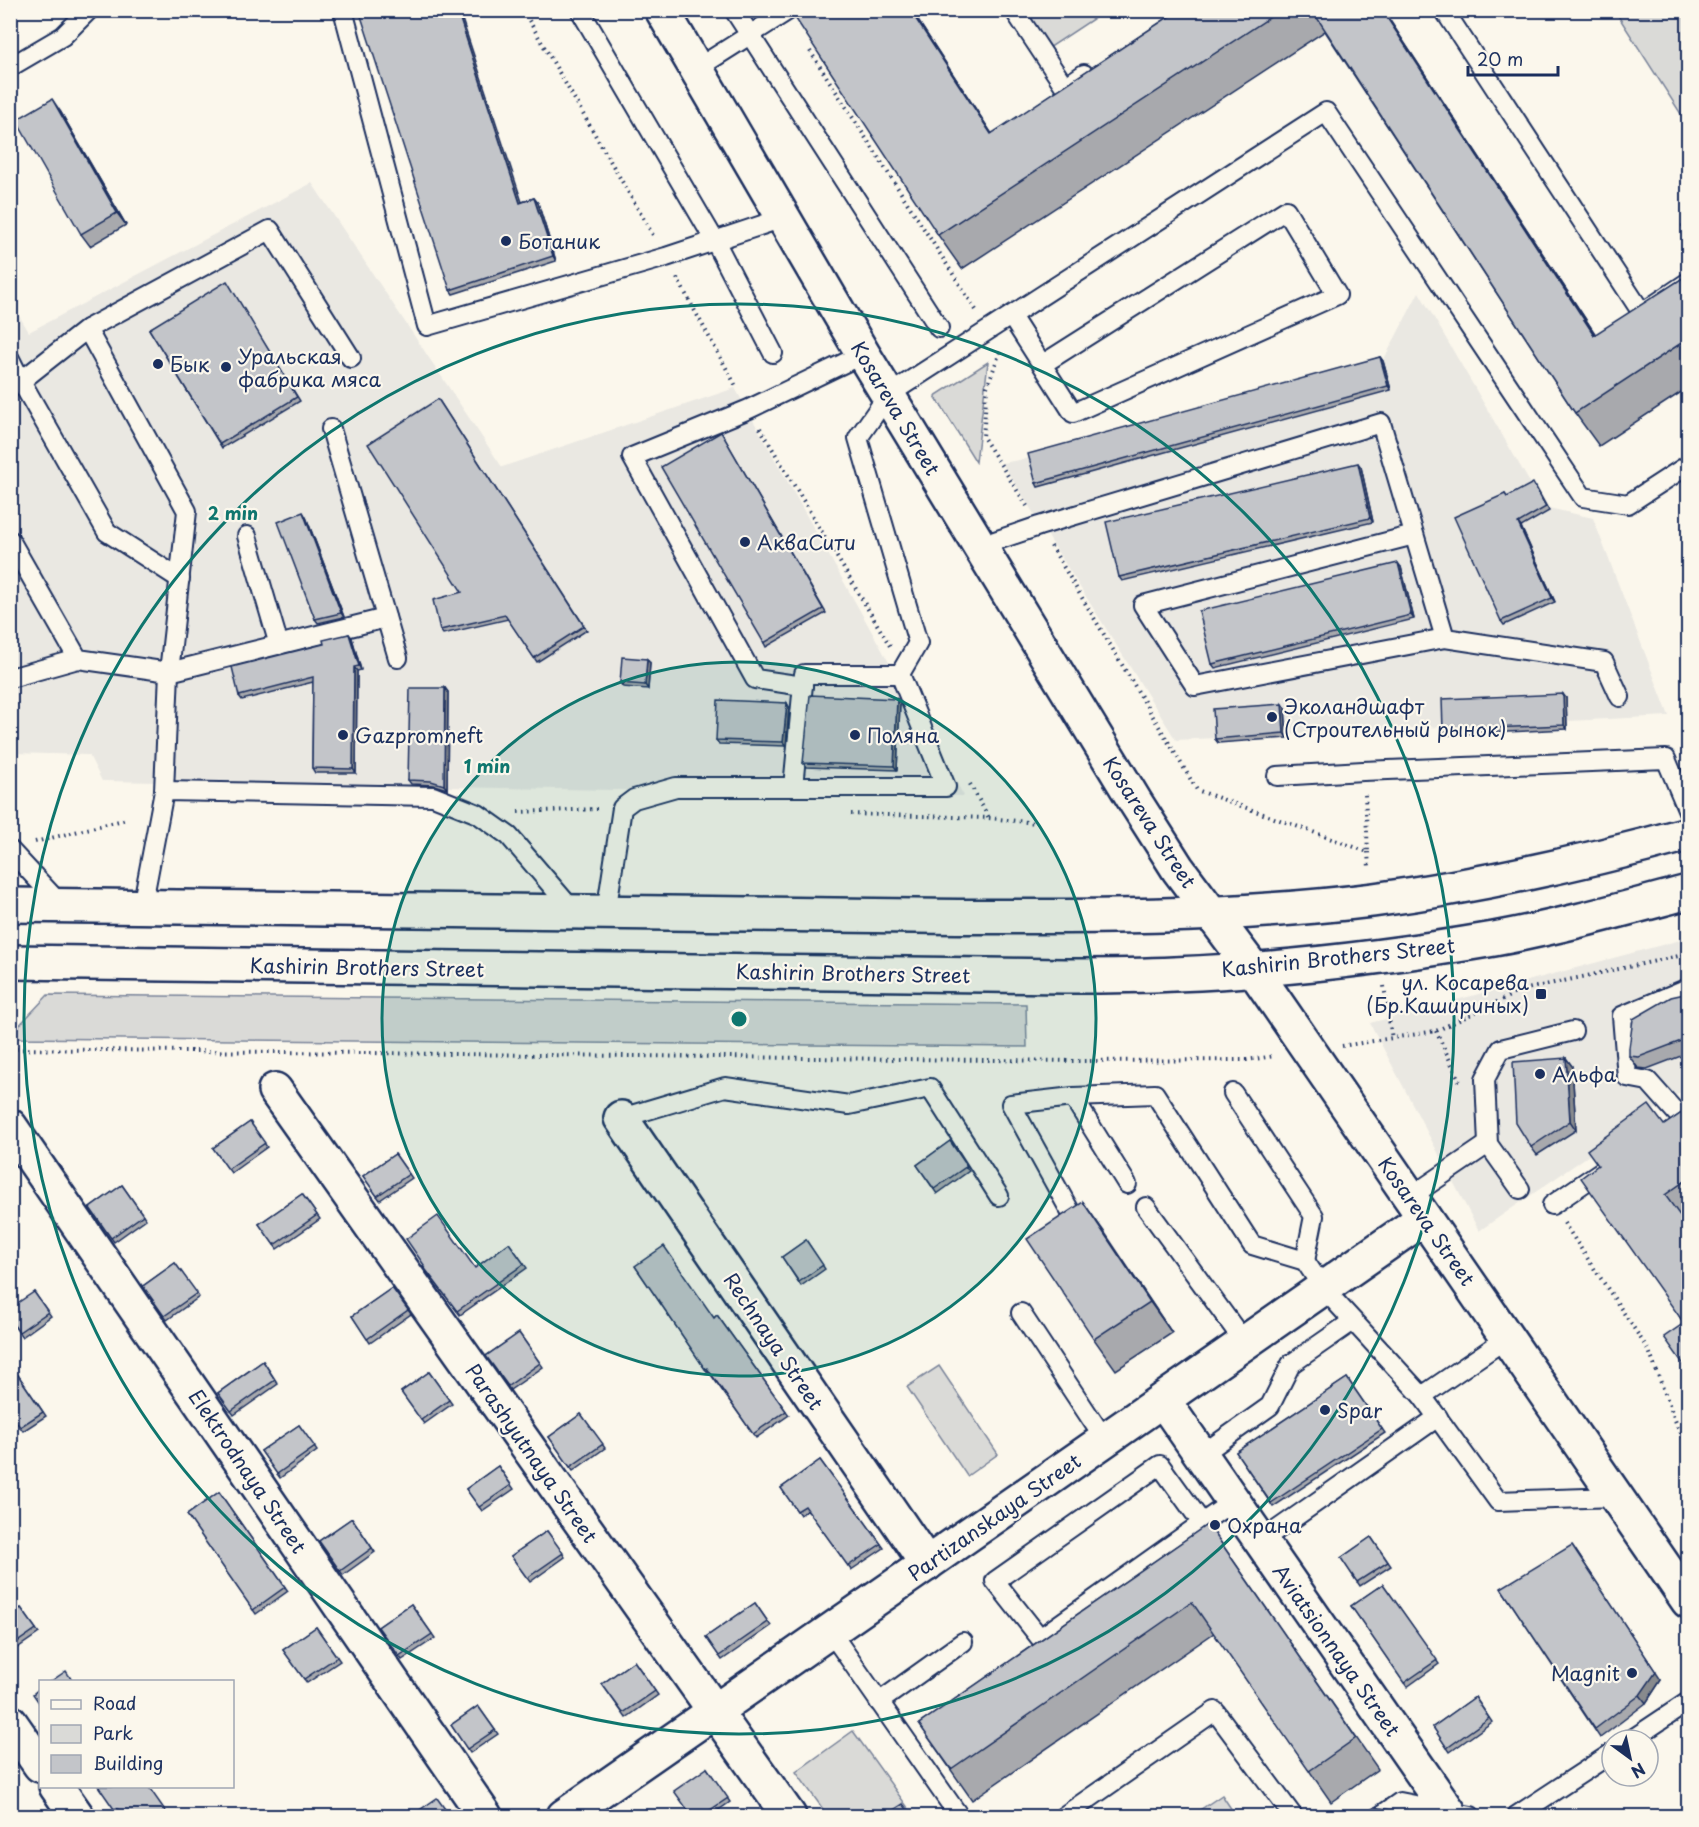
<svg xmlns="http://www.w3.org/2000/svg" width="1699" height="1827" font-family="'Playpen Sans',sans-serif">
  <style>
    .built { fill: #eae8e2 }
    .green { fill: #dadad7; stroke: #7a849a; stroke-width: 1.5 }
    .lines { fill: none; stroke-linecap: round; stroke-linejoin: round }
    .lane-casing { stroke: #1b2f5e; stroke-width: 22 }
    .street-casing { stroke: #1b2f5e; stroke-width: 38 }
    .secondary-casing { stroke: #1b2f5e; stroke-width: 38 }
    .primary-casing { stroke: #1b2f5e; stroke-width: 38 }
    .path { stroke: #1b2f5e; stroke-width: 4; stroke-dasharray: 1.5 4.5; stroke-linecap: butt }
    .lane { stroke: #fbf7ec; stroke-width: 18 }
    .street { stroke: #fbf7ec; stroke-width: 33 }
    .secondary { stroke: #fbf7ec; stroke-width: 33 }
    .primary { stroke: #fbf7ec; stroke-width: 33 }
    .wall { fill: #a8a9ad; stroke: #1b2f5e; stroke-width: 1.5 }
    .shaded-wall { fill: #888a8d; stroke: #1b2f5e; stroke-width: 1.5 }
    .building { fill: #c3c5c9; stroke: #1b2f5e; stroke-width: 1.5 }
    .ring { fill: none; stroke: #0f766e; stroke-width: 3 }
    .poi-dot { fill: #1b2f5e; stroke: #fbf7ec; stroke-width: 2 }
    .labels { text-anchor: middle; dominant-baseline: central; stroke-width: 4.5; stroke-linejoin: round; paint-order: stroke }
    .poi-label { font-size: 20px; fill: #1b2f5e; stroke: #fbf7ec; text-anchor: start }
    .street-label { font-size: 20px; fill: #1b2f5e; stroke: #fbf7ec }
    .centre { fill: #0f766e; stroke: #fbf7ec; stroke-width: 3 }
    .ring-label { font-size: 18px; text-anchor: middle; font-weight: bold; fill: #0f766e; stroke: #fbf7ec; stroke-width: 4.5; stroke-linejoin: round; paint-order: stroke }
  </style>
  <rect width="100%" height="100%" fill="#fbf7ec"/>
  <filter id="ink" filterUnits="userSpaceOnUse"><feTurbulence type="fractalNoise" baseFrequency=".0167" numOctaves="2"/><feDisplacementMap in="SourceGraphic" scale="12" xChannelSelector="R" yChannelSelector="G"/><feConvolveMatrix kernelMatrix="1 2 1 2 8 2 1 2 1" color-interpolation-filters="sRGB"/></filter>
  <g filter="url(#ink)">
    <g class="built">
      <path d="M312 183 502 467 735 388 964 796 102 781 89 755 11 753 10 301 29 332Z"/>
      <path d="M1419 292 1544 507 1593 518 1669 716 1176 740 1002 463 1031 458 1383 361Z"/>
      <path d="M1688 938V1087L1479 1231 1370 1023Z"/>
    </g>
    <g class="green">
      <path d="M1023 11H1105L1049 48Z"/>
      <path d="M1615 11H1688V125Z"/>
      <path d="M988 362 976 462 935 396Z"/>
      <path d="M48 995 1026 1004 1027 1047 11 1038V1034Z"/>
      <path d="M939 1366 998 1454 967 1476 907 1387Z"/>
      <path d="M853 1731 911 1812 904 1816H828L796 1772Z"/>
      <path d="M1222 1795 1236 1816H1191Z"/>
    </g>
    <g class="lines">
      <defs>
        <g id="lane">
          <path d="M343 10 427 326 666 257 783 218"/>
          <path d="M580 10 715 241 773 353"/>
          <path d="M734 10 939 328"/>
          <path d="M1014 10 1065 87 1084 74"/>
          <path d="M1444 10 1642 313 1688 282"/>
          <path d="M10 67 63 36 89 10"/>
          <path d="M696 69 789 10"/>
          <path d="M1011 316 1073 413 1337 295 1286 210 1043 364"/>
          <path d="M87 329 21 381 107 532 180 579"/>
          <path d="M10 359 21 381"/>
          <path d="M331 429 398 658"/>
          <path d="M1414 535 1143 605 1195 686 1445 638"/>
          <path d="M247 536 279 645"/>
          <path d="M10 540 78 659 169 672 386 618"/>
          <path d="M980 546 1039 526 1381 423 1445 638 1604 662 1620 697"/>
          <path d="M900 674 918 643 858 438 888 395 1326 112 1583 497 1628 504 1688 465"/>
          <path d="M10 678 78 659"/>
          <path d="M803 686 755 679 632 457 749 409 863 354"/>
          <path d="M1277 776 1363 771 1666 759 1688 811"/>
          <path d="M164 791 169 672 187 511 87 329 270 230 351 358"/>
          <path d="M10 850 62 906"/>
          <path d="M142 907 164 791 433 796 478 814 509 836 575 913"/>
          <path d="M606 913 622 808 634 799 676 787H946L900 674H804L793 787"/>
          <path d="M1233 1093 1314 1216 1305 1261"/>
          <path d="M1073 1097 1127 1184"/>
          <path d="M1680 1117 1648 1081 1627 1077 1622 1016 1688 988"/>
          <path d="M621 1118 725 1087 849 1105 930 1088 999 1196"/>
          <path d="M1520 1189 1488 1144 1485 1079 1501 1049 1573 1031"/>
          <path d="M1410 1197 1488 1144"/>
          <path d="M1552 1205 1603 1170"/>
          <path d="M1146 1207 1245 1343"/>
          <path d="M1075 1220 1011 1104 1073 1097 1155 1094 1252 1245 1305 1261 1323 1288 1422 1396 1498 1501 1617 1497"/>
          <path d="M1021 1313 1105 1440"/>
          <path d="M1422 1396 1507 1338"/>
          <path d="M1201 1455 1270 1406 1291 1364 1353 1321"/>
          <path d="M1202 1523 1160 1465 995 1581 1040 1638 1233 1501"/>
          <path d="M1261 1541 1438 1417"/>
          <path d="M830 1631 959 1816"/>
          <path d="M879 1702 963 1642"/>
          <path d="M1631 1740 1688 1702"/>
          <path d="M1064 1816 1215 1711 1293 1816"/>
          <path d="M1380 1816 1400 1802 1471 1816"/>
          <path d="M1516 1816 1612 1753"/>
        </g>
        <g id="street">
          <path d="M275 1090 789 1816"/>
          <path d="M621 1118 927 1564"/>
          <path d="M10 1126 485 1816"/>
          <path d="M1163 1400 1449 1812"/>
          <path d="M10 1722 40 1765"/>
          <path d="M56 1786 77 1816"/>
          <path d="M564 1816 1424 1218"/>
        </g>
        <path id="secondary" d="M662 10 863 354 1136 803 1178 869 1253 969 1688 1601"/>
        <g id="primary">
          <path d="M10 905 914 916C1067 917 1221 919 1373 900 1479 886 1585 862 1688 834"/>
          <path d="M10 962 1065 976C1101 976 1137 976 1174 974 1281 970 1389 957 1494 939 1560 927 1624 909 1688 892"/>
        </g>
      </defs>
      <use href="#lane" class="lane-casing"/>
      <use href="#street" class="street-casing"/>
      <use href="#secondary" class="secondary-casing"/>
      <use href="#primary" class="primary-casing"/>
      <g class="path">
        <path d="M523 10 653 235"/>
        <path d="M810 51 976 310"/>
        <path d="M677 278 737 388"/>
        <path d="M1000 352 987 387 983 437 1027 506"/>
        <path d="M760 428 890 646"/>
        <path d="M1051 546 1197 790 1368 852 1365 794"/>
        <path d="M970 784 989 818"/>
        <path d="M518 812 597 809"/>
        <path d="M851 814 989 818 1036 823"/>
        <path d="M35 842 127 819"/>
        <path d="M1368 852 1369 868"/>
        <path d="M1384 986 1392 1039"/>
        <path d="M1436 1031 1460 1082"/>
        <path d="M1342 1046 1436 1031 1522 990 1688 954"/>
        <path d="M10 1049 1078 1061 1247 1060 1275 1056"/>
        <path d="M1564 1223 1649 1351 1678 1428 1688 1444"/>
      </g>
      <use href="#lane" class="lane"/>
      <use href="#street" class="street"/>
      <use href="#secondary" class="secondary"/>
      <use href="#primary" class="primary"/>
    </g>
    <g class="wall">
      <path d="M911 10 992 134 1179 10H1383L1596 335 1689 274V387L1599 446 1575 413 1325 31 962 269 938 235Z"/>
      <path d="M60 111 126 225 90 246 81 234Z"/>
      <path d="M534 198 538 203 556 261 453 294 450 290 522 202Z"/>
      <path d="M229 286 300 401 222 448 149 329Z"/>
      <path d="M1380 357 1383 361 1391 390 1038 487 1036 483Z"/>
      <path d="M438 399 587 630 537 662 508 619 443 634 440 630 462 592Z"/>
      <path d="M721 432 826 613 766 647 764 643Z"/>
      <path d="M1361 467 1373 522 1122 581 1119 577Z"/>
      <path d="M1536 487 1549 511 1521 527 1555 602 1504 625 1501 621 1505 494 1507 497Z"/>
      <path d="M306 517 344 617 318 623 315 619Z"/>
      <path d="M1401 567 1414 619 1215 668 1212 664Z"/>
      <path d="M349 634 352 638 361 670 357 671 356 773H315L312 768 313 682 242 700 239 696 324 644Z"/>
      <path d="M650 663 648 689 623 687 620 683Z"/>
      <path d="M445 688 448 692 447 789 434 785 411 784 408 780Z"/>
      <path d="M1566 698 1567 729 1446 735 1443 730Z"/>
      <path d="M787 703 789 707 786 746 719 744 716 740Z"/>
      <path d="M900 703 897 770 806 767 803 763Z"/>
      <path d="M1285 708 1287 738 1218 743 1215 739Z"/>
      <path d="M1689 993V1053L1647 1069 1638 1068 1629 1056Z"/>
      <path d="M1566 1058 1572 1066 1576 1130 1537 1155 1531 1147Z"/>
      <path d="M1689 1108V1225L1687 1226 1683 1323 1598 1165 1664 1125Z"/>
      <path d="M250 1122 267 1147 231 1173 213 1148Z"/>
      <path d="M950 1141 969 1171 937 1194 917 1165Z"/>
      <path d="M395 1154 412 1178 380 1200 363 1176Z"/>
      <path d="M122 1185 146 1219 114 1242 90 1208Z"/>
      <path d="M302 1194 320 1219 277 1249 259 1224Z"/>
      <path d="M1083 1202 1172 1333 1116 1370 1094 1339Z"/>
      <path d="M806 1240 825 1269 801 1286 782 1257Z"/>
      <path d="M509 1243 527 1268 460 1315 423 1266 475 1268Z"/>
      <path d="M175 1263 199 1297 167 1320 143 1286Z"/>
      <path d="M635 1266 714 1318 717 1315 789 1415 756 1438 709 1372 708 1373Z"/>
      <path d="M392 1288 411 1314 370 1343 352 1316Z"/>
      <path d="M34 1292 51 1316 22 1337 10 1320Z"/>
      <path d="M519 1333 543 1367 510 1390 486 1356Z"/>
      <path d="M263 1361 278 1384 234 1415 218 1393Z"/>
      <path d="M429 1372 452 1404 424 1424 401 1392Z"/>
      <path d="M18 1375 46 1416 23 1431 10 1413Z"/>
      <path d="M1347 1378 1385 1433 1273 1507 1236 1452Z"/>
      <path d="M581 1414 605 1448 573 1471 549 1437Z"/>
      <path d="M299 1425 317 1451 280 1478 261 1451Z"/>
      <path d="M820 1460 884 1548 851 1570 808 1510 800 1515 781 1488Z"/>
      <path d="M498 1466 514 1489 482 1511 466 1489Z"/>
      <path d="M219 1492 288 1591 256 1614 187 1515Z"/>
      <path d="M352 1518 375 1552 343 1575 319 1541Z"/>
      <path d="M1208 1524 1378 1769 1331 1802 1214 1633 972 1800 919 1724Z"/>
      <path d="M547 1531 565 1557 530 1582 511 1556Z"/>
      <path d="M1371 1537 1391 1566 1360 1586 1341 1558Z"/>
      <path d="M1383 1584 1439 1664 1407 1687 1351 1606Z"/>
      <path d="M1501 1588 1661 1680 1646 1703 1600 1738Z"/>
      <path d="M755 1603 771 1626 722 1660 706 1637Z"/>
      <path d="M411 1604 435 1638 402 1660 378 1627Z"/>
      <path d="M21 1608 39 1633 10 1653V1615Z"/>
      <path d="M316 1627 340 1661 307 1683 283 1650Z"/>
      <path d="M634 1661 658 1695 626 1718 602 1684Z"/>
      <path d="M1475 1697 1492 1722 1450 1752 1433 1727Z"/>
      <path d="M478 1706 498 1734 470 1753 451 1725Z"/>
      <path d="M707 1768 730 1802 710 1816H692Z"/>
    </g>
    <g class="shaded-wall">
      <path d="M457 10H459L524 208 520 203Z"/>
      <path d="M910 10H911L1014 168 991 134Z"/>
      <path d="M1382 10H1383L1618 369 1594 335Z"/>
      <path d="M52 99 60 111 126 225 117 213Z"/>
      <path d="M534 198 538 203 556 261 553 256Z"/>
      <path d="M1380 357 1383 361 1391 390 1388 386Z"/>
      <path d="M1358 463 1361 467 1373 522 1370 518Z"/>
      <path d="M303 512 306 517 344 617 341 613Z"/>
      <path d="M1518 523 1521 527 1555 602 1552 598Z"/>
      <path d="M1398 563 1401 567 1414 619 1411 615Z"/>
      <path d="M349 634 352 638 361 670 359 666Z"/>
      <path d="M647 659 650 663 648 689 645 685Z"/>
      <path d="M354 667 357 671 356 773 353 769Z"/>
      <path d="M445 688 448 692 447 789 444 785Z"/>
      <path d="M1563 694 1566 698 1567 729 1564 725Z"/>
      <path d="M897 699 900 703 897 770 894 766Z"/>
      <path d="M787 703 789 707 786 746 783 742Z"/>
      <path d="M1282 704 1285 708 1287 738 1284 733Z"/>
      <path d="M1566 1058 1572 1066 1576 1130 1570 1121Z"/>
      <path d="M1083 1202 1105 1233 1172 1333 1150 1302Z"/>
      <path d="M1572 1545 1661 1680 1646 1703 1640 1695Z"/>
    </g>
    <g class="building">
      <path d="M359 10H457L520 203 534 198 553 256 450 290Z"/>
      <path d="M790 10H910L991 134 1179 10H1281L938 235Z"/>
      <path d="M1312 10H1382L1594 335 1689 274V338L1575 413Z"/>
      <path d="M52 99 117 213 81 234 16 120Z"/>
      <path d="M1689 222V236L1682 226Z"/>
      <path d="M227 281 297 397 220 444 149 329Z"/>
      <path d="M1380 357 1388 386 1036 483 1028 454Z"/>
      <path d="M438 399 584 626 534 658 505 615 440 630 433 600 462 592 368 444Z"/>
      <path d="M721 432 823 609 764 643 661 467Z"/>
      <path d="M1358 463 1370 518 1119 577 1106 522Z"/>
      <path d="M1533 483 1546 507 1518 523 1552 598 1501 621 1454 517 1505 494 1507 497Z"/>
      <path d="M303 512 341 613 315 619 278 522Z"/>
      <path d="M1398 563 1411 615 1212 664 1199 611Z"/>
      <path d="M349 634 359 666 354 667 353 769 312 768 313 677 239 696 232 667 324 644 323 640Z"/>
      <path d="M622 657 647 659 645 685 620 683Z"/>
      <path d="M410 688H445L444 785 431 781 408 780Z"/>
      <path d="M1563 694 1564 725 1443 730 1442 699Z"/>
      <path d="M810 695 897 699 894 766 803 763Z"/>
      <path d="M718 700 787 703 783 742 716 740Z"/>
      <path d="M1282 704 1284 733 1215 739 1213 709Z"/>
      <path d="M1689 993V1038L1639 1057 1629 1056V1048L1633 1019 1671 997Z"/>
      <path d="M1566 1058 1570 1121 1531 1147 1516 1123 1513 1062Z"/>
      <path d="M1649 1105 1664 1125 1689 1108V1178L1665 1195 1689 1228V1372L1664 1337 1684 1323 1581 1178 1598 1165 1587 1150Z"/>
      <path d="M250 1122 265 1143 228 1169 213 1148Z"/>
      <path d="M950 1141 967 1166 934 1189 917 1165Z"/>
      <path d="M395 1154 409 1174 377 1196 363 1176Z"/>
      <path d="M122 1185 143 1215 111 1238 90 1208Z"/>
      <path d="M302 1194 317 1215 274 1245 259 1224Z"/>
      <path d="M1083 1202 1150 1302 1094 1339 1027 1239Z"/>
      <path d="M438 1216 475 1268 509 1243 524 1264 457 1311 423 1266 424 1265 406 1239Z"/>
      <path d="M806 1240 823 1265 799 1282 782 1257Z"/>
      <path d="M664 1246 714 1318 717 1315 786 1411 753 1434 707 1368 705 1369 635 1266Z"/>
      <path d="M175 1263 197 1293 164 1316 143 1286Z"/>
      <path d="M392 1288 408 1310 367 1339 352 1316Z"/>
      <path d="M34 1292 48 1312 19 1332 10 1320V1308Z"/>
      <path d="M519 1333 540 1363 508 1386 486 1356Z"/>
      <path d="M263 1361 275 1380 231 1411 218 1393Z"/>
      <path d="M429 1372 449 1400 421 1420 401 1392Z"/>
      <path d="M18 1375 43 1412 20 1427 10 1413V1380Z"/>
      <path d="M1347 1378 1382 1429 1271 1503 1236 1452Z"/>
      <path d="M581 1414 603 1444 570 1467 549 1437Z"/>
      <path d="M299 1425 315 1447 277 1474 261 1451Z"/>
      <path d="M820 1460 881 1544 848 1566 805 1506 797 1511 781 1488Z"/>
      <path d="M498 1466 511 1485 479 1507 466 1489Z"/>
      <path d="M219 1492 285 1587 253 1610 187 1515Z"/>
      <path d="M352 1518 372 1548 340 1571 319 1541Z"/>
      <path d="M1208 1524 1356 1738 1309 1771 1192 1602 951 1769 919 1724Z"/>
      <path d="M547 1531 563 1553 527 1578 511 1556Z"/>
      <path d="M1371 1537 1388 1562 1357 1582 1341 1558Z"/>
      <path d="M1572 1545 1656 1672 1640 1695 1595 1729 1501 1588Z"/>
      <path d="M1383 1584 1437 1660 1404 1683 1351 1606Z"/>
      <path d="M755 1603 768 1622 719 1656 706 1637Z"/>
      <path d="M411 1604 432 1634 399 1656 378 1627Z"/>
      <path d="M21 1608 36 1629 10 1647V1615Z"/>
      <path d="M316 1627 337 1657 304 1679 283 1650Z"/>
      <path d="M634 1661 655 1691 623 1713 602 1684Z"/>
      <path d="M66 1671 73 1682H50Z"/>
      <path d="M40 1688V1704L33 1694Z"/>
      <path d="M1475 1697 1489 1718 1447 1748 1433 1727Z"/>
      <path d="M478 1706 495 1730 467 1749 451 1725Z"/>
      <path d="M707 1768 728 1798 701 1816H692L674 1791Z"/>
      <path d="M98 1786H148L169 1816H123L117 1808 114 1809Z"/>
      <path d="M437 1798 450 1816H411Z"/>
      <path d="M10 1801 22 1816H10Z"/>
      <path d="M903 1804 912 1816H884Z"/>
      <path d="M1375 1807 1422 1816H1361Z"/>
    </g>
  </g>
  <circle cx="739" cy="1019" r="357" fill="#0f766e" fill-opacity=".12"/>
  <g class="ring">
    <circle cx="739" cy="1019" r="357"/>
    <circle cx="739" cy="1019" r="715"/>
  </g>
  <g class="poi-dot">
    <circle cx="506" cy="241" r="6"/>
    <circle cx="158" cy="364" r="6"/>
    <circle cx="226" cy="367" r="6"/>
    <circle cx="745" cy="542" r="6"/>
    <circle cx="1272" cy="717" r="6"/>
    <circle cx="343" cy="735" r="6"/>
    <circle cx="855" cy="735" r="6"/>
    <rect x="1535" y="988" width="12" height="12" rx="3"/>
    <circle cx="1540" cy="1074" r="6"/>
    <circle cx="1325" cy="1410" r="6"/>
    <circle cx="1215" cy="1525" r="6"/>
    <circle cx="1632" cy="1673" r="6"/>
  </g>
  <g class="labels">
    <g class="poi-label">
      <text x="518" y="241">Ботаник</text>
      <text x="238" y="356">Уральская<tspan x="238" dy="23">фабрика мяса</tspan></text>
      <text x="170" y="364">Бык</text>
      <text x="757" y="542">АкваСити</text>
      <text x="1284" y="706">Эколандшафт<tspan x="1284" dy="23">(Строительный рынок)</tspan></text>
      <text x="355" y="735">Gazpromneft</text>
      <text x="867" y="735">Поляна</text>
      <text x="1529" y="982" text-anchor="end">ул. Косарева<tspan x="1529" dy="23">(Бр.Кашириных)</tspan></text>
      <text x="1552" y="1074">Альфа</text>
      <text x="1337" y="1410">Spar</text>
      <text x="1227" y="1525">Охрана</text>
      <text x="1620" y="1673" text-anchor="end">Magnit</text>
    </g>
    <g class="street-label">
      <text transform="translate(896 408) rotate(59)">Kosareva Street</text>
      <text transform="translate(1150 822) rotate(57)">Kosareva Street</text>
      <text transform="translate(1338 957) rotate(-6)">Kashirin Brothers Street</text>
      <text transform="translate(367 967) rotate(1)">Kashirin Brothers Street</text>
      <text transform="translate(853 973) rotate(1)">Kashirin Brothers Street</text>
      <text transform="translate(1427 1221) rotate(55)">Kosareva Street</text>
      <text transform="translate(774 1341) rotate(56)">Rechnaya Street</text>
      <text transform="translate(532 1453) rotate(55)">Parashyutnaya Street</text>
      <text transform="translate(248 1471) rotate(56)">Elektrodnaya Street</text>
      <text transform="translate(994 1517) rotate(-35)">Partizanskaya Street</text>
      <text transform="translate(1337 1650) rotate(55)">Aviatsionnaya Street</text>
    </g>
  </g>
  <circle cx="739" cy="1019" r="9" class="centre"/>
  <g class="ring-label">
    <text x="233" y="520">2 min</text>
    <text x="487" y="773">1 min</text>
  </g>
  <rect width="1699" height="1827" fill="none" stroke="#fbf7ec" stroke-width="36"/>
  <rect x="18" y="18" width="1663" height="1791" fill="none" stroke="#1b2f5e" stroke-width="2" filter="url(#ink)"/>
  <rect x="39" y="1680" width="195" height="108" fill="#fbf7ec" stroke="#a1a7b3" stroke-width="1.5"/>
  <rect x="51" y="1700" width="30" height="9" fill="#fbf7ec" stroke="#a1a7b3" stroke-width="1.5"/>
  <text x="93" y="1710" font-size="18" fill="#1b2f5e">Road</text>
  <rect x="51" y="1725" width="30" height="18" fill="#dadad7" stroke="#a1a7b3" stroke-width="1.5"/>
  <text x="93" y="1740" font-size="18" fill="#1b2f5e">Park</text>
  <rect x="51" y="1755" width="30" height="18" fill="#c3c5c9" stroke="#a1a7b3" stroke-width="1.5"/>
  <text x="93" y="1770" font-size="18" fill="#1b2f5e">Building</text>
  <g transform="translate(1630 1758) rotate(147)"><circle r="28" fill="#fbf7ec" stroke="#a1a7b3" stroke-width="1.5"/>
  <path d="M0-4.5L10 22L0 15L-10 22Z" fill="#1b2f5e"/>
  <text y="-9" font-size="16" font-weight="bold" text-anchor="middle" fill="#1b2f5e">N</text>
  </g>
  <path d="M1468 66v9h90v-9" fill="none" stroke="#1b2f5e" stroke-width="3"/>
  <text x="1477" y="66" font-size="18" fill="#1b2f5e" stroke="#fbf7ec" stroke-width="4.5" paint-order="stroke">20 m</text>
</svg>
